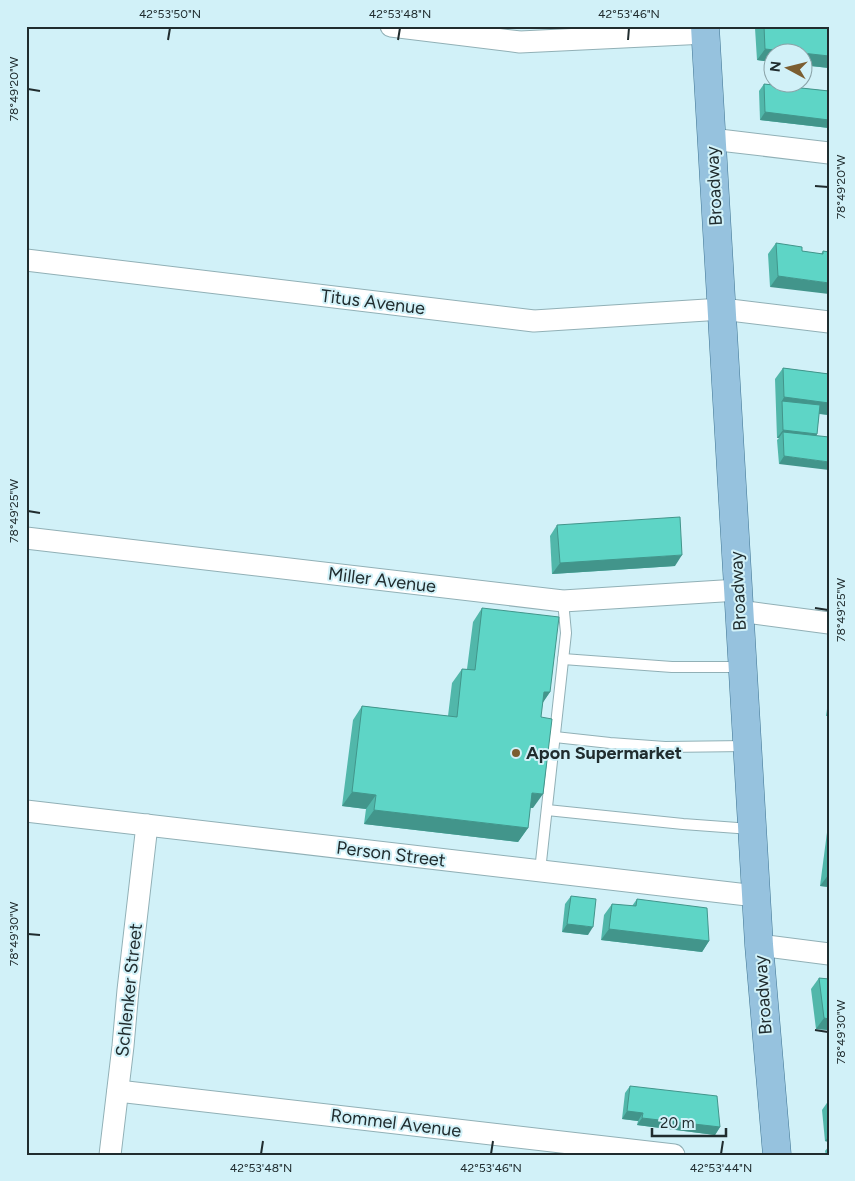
<svg xmlns="http://www.w3.org/2000/svg" width="855" height="1181" font-family="Figtree,sans-serif">
  <style>
    .lines { fill: none; stroke-linecap: round; stroke-linejoin: round }
    .service-casing { stroke: #91b0b6; stroke-width: 12 }
    .minor-casing { stroke: #91b0b6; stroke-width: 23 }
    .primary-casing { stroke: #3f7492; stroke-width: 29 }
    .service { stroke: #fff; stroke-width: 10 }
    .minor { stroke: #fff; stroke-width: 21 }
    .primary { stroke: #96c2de; stroke-width: 28 }
    .wall { fill: #51b7aa }
    .shaded-wall { fill: #42958b }
    .building { fill: #5ed5c6; stroke: #42958b }
    .ticks { fill: none; stroke: #202c2e; stroke-width: 2 }
    .poi-dot { fill: #7b5e31; stroke: #d1f1f8; stroke-width: 2 }
    .labels { text-anchor: middle; dominant-baseline: central; stroke-width: 4; stroke-linejoin: round; paint-order: stroke }
    .street-label { font-size: 18px; fill: #202c2e; stroke: #d1f1f8 }
    .poi-label { font-size: 18px; font-weight: bold; fill: #202c2e; stroke: #d1f1f8; text-anchor: start }
    .neatline { fill: none; stroke: #202c2e; stroke-width: 2 }
    .ticks-label { font-size: 12px; text-anchor: middle; fill: #202c2e }
  </style>
  <rect width="100%" height="100%" fill="#d1f1f8"/>
  <g class="lines">
    <defs>
      <g id="service">
        <path d="M563 659 672 667H742"/>
        <path d="M555 737 610 743 665 747 746 746"/>
        <path d="M547 810 683 824 751 829"/>
        <path d="M540 871 566 633 563 601"/>
      </g>
      <g id="minor">
        <path d="M391 26 520 42 706 33"/>
        <path d="M711 139 829 153"/>
        <path d="M26 260 534 321 722 309 829 322"/>
        <path d="M26 538 563 601 738 590"/>
        <path d="M739 611 829 623"/>
        <path d="M26 811 756 896"/>
        <path d="M759 945 829 954"/>
        <path d="M118 1091 674 1155"/>
        <path d="M110 1155 123 1046 128 990 147 825"/>
      </g>
      <path id="primary" d="M705 26 759 945 777 1155"/>
    </defs>
    <use href="#service" class="service-casing"/>
    <use href="#minor" class="minor-casing"/>
    <use href="#primary" class="primary-casing"/>
    <use href="#service" class="service"/>
    <use href="#minor" class="minor"/>
    <use href="#primary" class="primary"/>
  </g>
  <g class="wall">
    <path d="M756 26H829V68L802 65 772 52V62L757 60 755 28Z"/>
    <path d="M764 84 829 91V128L760 120 759 91Z"/>
    <path d="M776 243 802 251 821 254 823 251 829 252 770 287 768 254Z"/>
    <path d="M783 368 829 374V415L819 414 817 434 816 436 779 464 777 440 779 438H777L775 379Z"/>
    <path d="M557 525 675 566 552 574 550 536Z"/>
    <path d="M482 608 550 692 542 703 533 808H530L528 828 518 842 364 824 366 809 342 806 353 720 362 706 448 716 452 683 462 669H467L473 622Z"/>
    <path d="M829 696V716H826Z"/>
    <path d="M829 817V887L820 886Z"/>
    <path d="M571 896 588 935 562 932 565 904Z"/>
    <path d="M637 899 709 941 702 952 601 940 604 915 612 904 632 906Z"/>
    <path d="M819 978 829 979V1030L816 1029 811 989Z"/>
    <path d="M630 1086 720 1127 715 1135 637 1125 638 1121 622 1119 625 1093Z"/>
    <path d="M829 1100V1142L825 1141 822 1110Z"/>
    <path d="M829 1146V1155H826L825 1151Z"/>
  </g>
  <g class="shaded-wall">
    <path d="M765 49 794 52H772V62L757 60Z"/>
    <path d="M802 53 829 56V68L802 65Z"/>
    <path d="M765 112 829 120V128L760 120Z"/>
    <path d="M778 276 829 283V294L770 287Z"/>
    <path d="M784 397 829 403V415L782 409V401Z"/>
    <path d="M783 430 817 434 812 442 783 432 779 438H777Z"/>
    <path d="M784 456 829 462V470L779 464Z"/>
    <path d="M682 555 675 566 552 574 560 563Z"/>
    <path d="M544 692H550L540 707Z"/>
    <path d="M352 792 376 795 366 809 342 806Z"/>
    <path d="M532 793 543 794 533 808 522 807Z"/>
    <path d="M374 810 528 828 518 842 364 824Z"/>
    <path d="M829 874V887L820 886Z"/>
    <path d="M567 924 593 927 588 935 562 932Z"/>
    <path d="M609 929 709 941 702 952 601 940Z"/>
    <path d="M824 1018 829 1019V1030L816 1029Z"/>
    <path d="M627 1111 643 1113 638 1121 622 1119Z"/>
    <path d="M642 1118 720 1127 715 1135 637 1125Z"/>
    <path d="M829 1136V1142L825 1141Z"/>
  </g>
  <g class="building">
    <path d="M764 26H829V56L802 53V52H794L765 49Z"/>
    <path d="M764 84 829 91V120L765 112Z"/>
    <path d="M776 243 802 247V251L823 254V251L829 252V283L778 276Z"/>
    <path d="M783 368 829 374V403L784 397Z"/>
    <path d="M782 401 820 405 817 434 783 430Z"/>
    <path d="M783 432 829 437V462L784 456Z"/>
    <path d="M680 517 682 555 560 563 557 525Z"/>
    <path d="M482 608 559 617 550 692H544L541 717 552 719 543 794 532 793 528 828 374 810 376 795 352 792 362 706 457 717 462 669 475 670Z"/>
    <path d="M571 896 596 899 593 927 567 924Z"/>
    <path d="M637 899 707 908 709 941 609 929 612 904 636 906Z"/>
    <path d="M819 978 829 979V1019L824 1018Z"/>
    <path d="M630 1086 717 1096 720 1127 642 1118 643 1113 627 1111Z"/>
  </g>
  <path class="ticks" d="M168 40 170 28M398 40 400 28M628 40 629 28M28 89 40 91M815 186 828 187M28 511 40 513M815 608 828 610M28 934 40 935M815 1030 828 1032M261 1154 263 1141M491 1154 493 1141M721 1154 723 1141"/>
  <circle class="poi-dot" cx="516" cy="753" r="5"/>
  <g class="labels">
    <g class="street-label">
      <text transform="translate(714 186) rotate(-93)">Broadway</text>
      <text transform="translate(373 302) rotate(7)">Titus Avenue</text>
      <text transform="translate(382 580) rotate(7)">Miller Avenue</text>
      <text transform="translate(738 591) rotate(-93)">Broadway</text>
      <text transform="translate(391 854) rotate(7)">Person Street</text>
      <text transform="translate(129 990) rotate(-84)">Schlenker Street</text>
      <text transform="translate(763 995) rotate(-94)">Broadway</text>
      <text transform="translate(396 1123) rotate(7)">Rommel Avenue</text>
    </g>
    <g class="poi-label">
      <text x="526" y="753">Apon Supermarket</text>
    </g>
  </g>
  <rect width="855" height="1181" fill="none" stroke="#d1f1f8" stroke-width="55"/>
  <g transform="translate(788 68) rotate(277)"><circle r="24" fill="#d1f1f8" stroke="#8aa2a7"/>
  <path d="M0-4L9 19L0 12L-9 19Z" fill="#7b5e31"/>
  <text y="-8" font-size="14" font-weight="bold" text-anchor="middle" fill="#202c2e">N</text>
  </g>
  <path d="M652 1128v8h74v-8" fill="none" stroke="#202c2e" stroke-width="2.5"/>
  <text x="660" y="1128" font-size="15" fill="#202c2e" stroke="#d1f1f8" stroke-width="4" paint-order="stroke">20 m</text>
  <rect x="28" y="28" width="800" height="1126" class="neatline"/>
  <g class="ticks-label">
    <text x="170" y="18">42°53'50"N</text>
    <text x="400" y="18">42°53'48"N</text>
    <text x="629" y="18">42°53'46"N</text>
    <text transform="translate(14 89) rotate(-90)" y="4">78°49'20"W</text>
    <text transform="translate(841 187) rotate(-90)" y="4">78°49'20"W</text>
    <text transform="translate(14 511) rotate(-90)" y="4">78°49'25"W</text>
    <text transform="translate(841 610) rotate(-90)" y="4">78°49'25"W</text>
    <text transform="translate(14 934) rotate(-90)" y="4">78°49'30"W</text>
    <text transform="translate(841 1032) rotate(-90)" y="4">78°49'30"W</text>
    <text x="261" y="1172">42°53'48"N</text>
    <text x="491" y="1172">42°53'46"N</text>
    <text x="721" y="1172">42°53'44"N</text>
  </g>
</svg>
